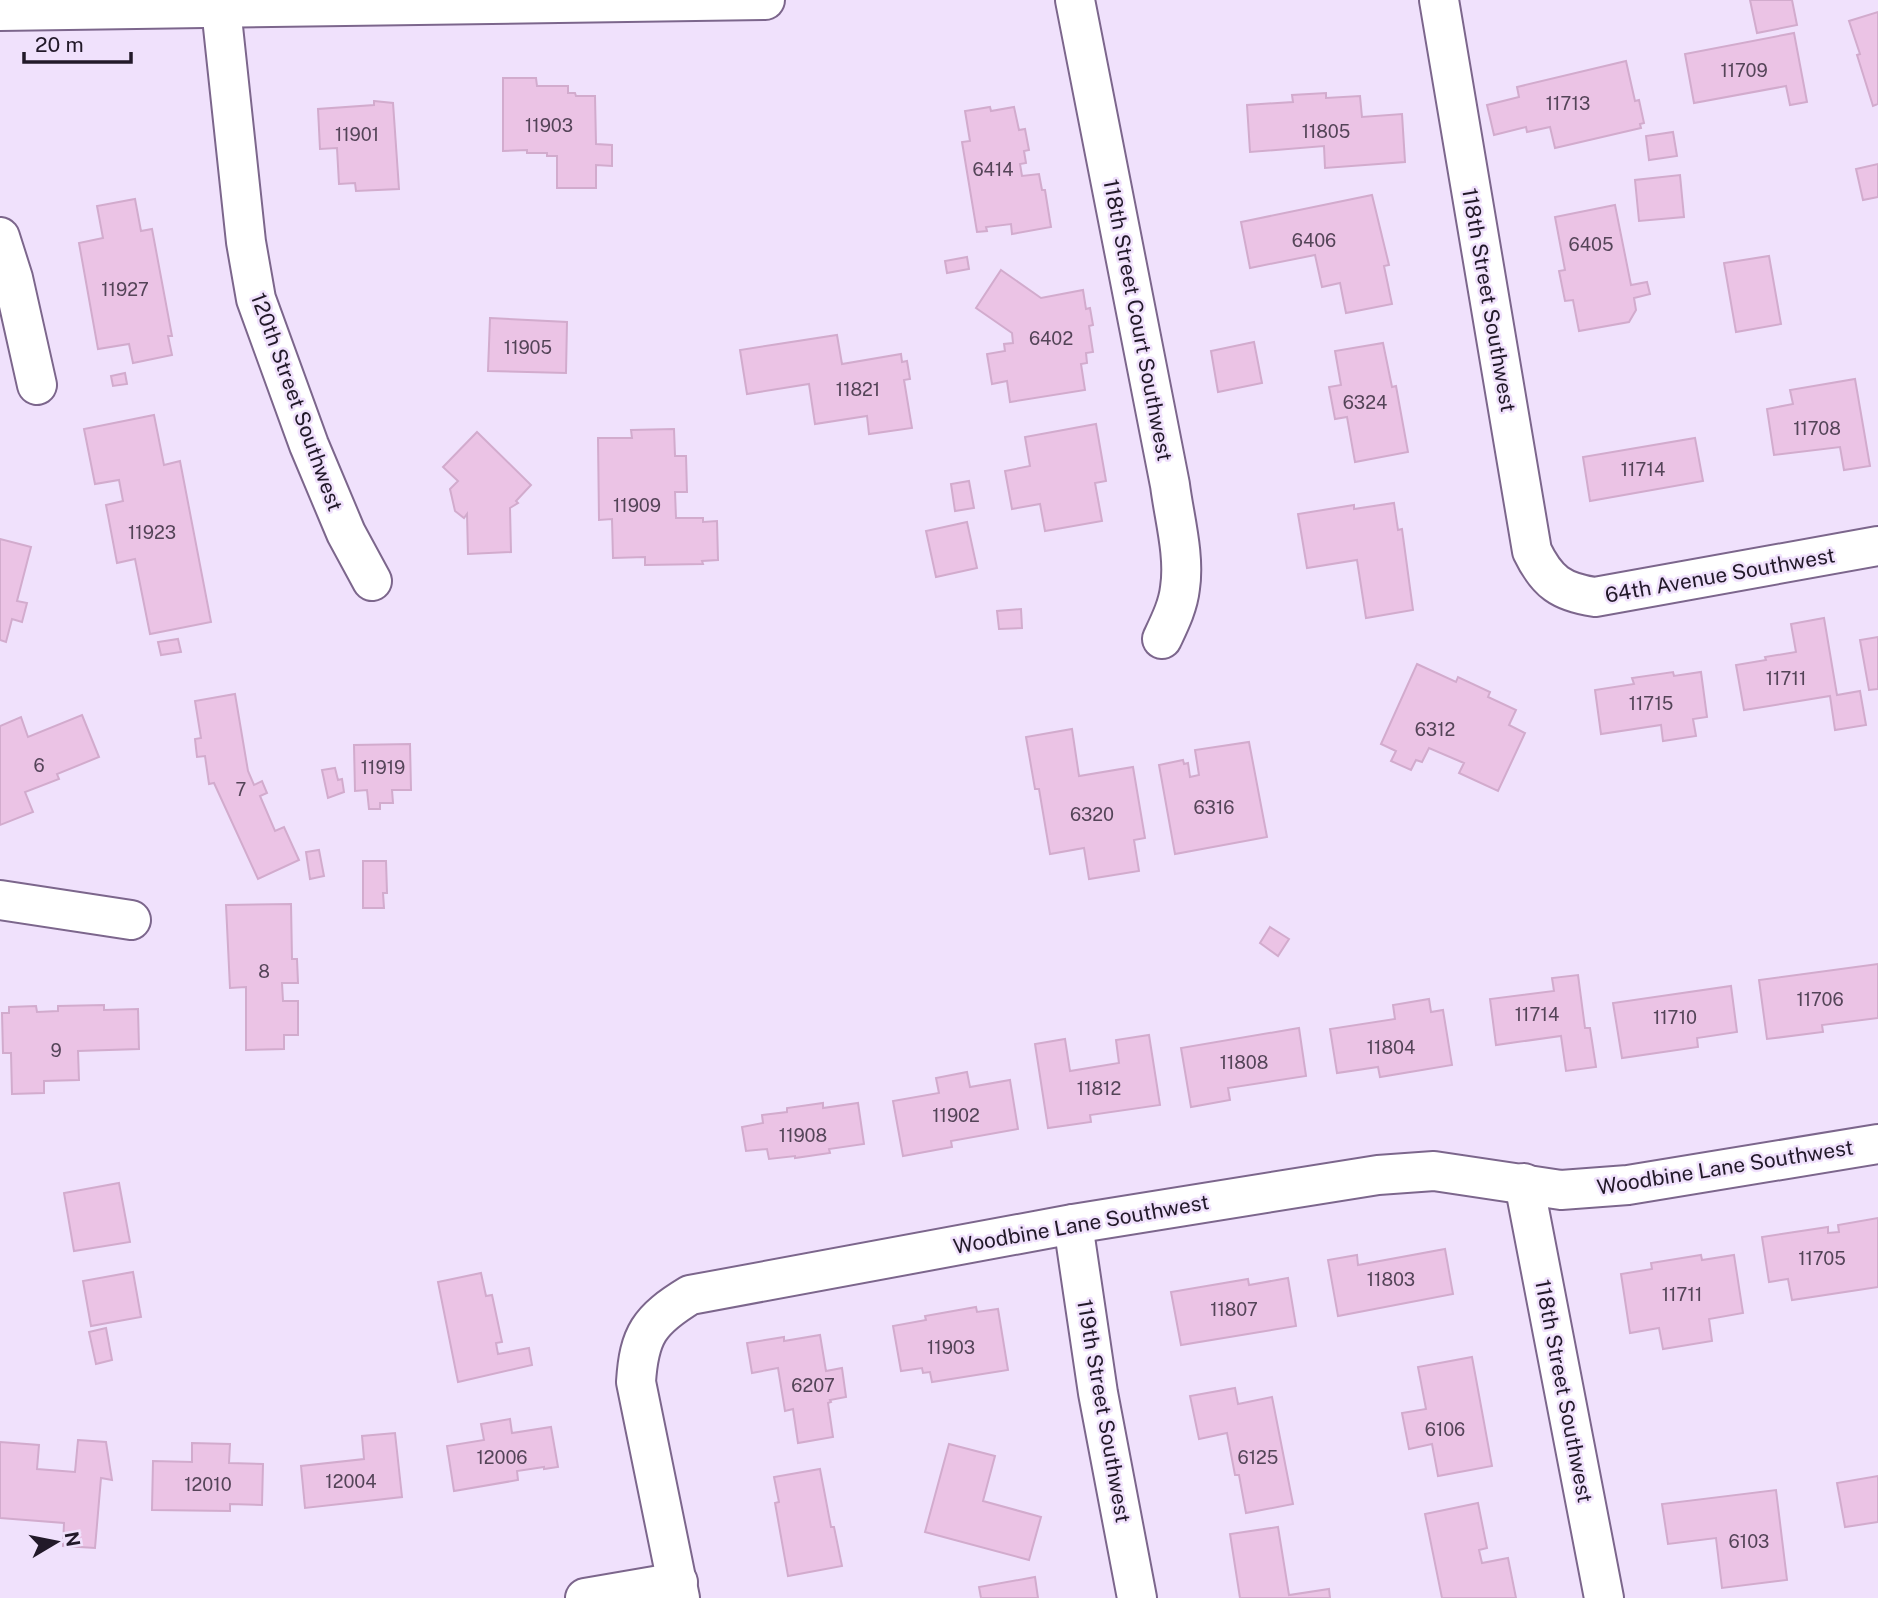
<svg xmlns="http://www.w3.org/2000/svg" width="1878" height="1598" font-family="'Public Sans',sans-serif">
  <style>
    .building { fill: #ebc3e5; stroke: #d2abcd; stroke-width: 2 }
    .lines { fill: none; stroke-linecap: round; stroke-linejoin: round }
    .minor-casing { stroke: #7c668c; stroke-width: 42 }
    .minor { stroke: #fff; stroke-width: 38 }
    .labels { text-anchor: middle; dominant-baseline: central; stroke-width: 5; stroke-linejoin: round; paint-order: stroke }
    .number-label { font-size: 18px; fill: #544458 }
    .street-label { font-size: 21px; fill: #221929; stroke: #f0e1fc }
  </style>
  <rect width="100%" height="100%" fill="#f0e1fc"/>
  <g class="building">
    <path d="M1750 0H1792L1797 25 1757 33Z"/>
    <path d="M1878 12V104L1873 106 1857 55 1860 54 1849 21Z"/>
    <path d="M1794 33 1807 102 1790 105 1786 86 1694 103 1685 54Z"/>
    <path d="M1626 61 1635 101 1639 100 1644 123 1640 124 1641 128 1555 148 1550 127 1527 132 1526 127 1494 135 1487 105 1519 97 1517 87Z"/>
    <path d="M503 78H536L537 86H568V93H575L576 96H595L596 144 612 145V166L596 165V188H557V156H547V153H527V150L503 151Z"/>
    <path d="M1326 93V98L1360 96 1362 117 1402 114 1405 162 1325 168 1324 146 1250 152 1247 105 1293 102 1292 95Z"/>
    <path d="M374 101 393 103 399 189 356 191 355 183 339 184 337 148 320 149 318 109 374 105Z"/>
    <path d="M990 107 991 111 1014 107 1019 130 1025 129 1029 150 1024 151 1026 163 1020 164 1022 176 1039 174 1042 190H1045L1051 227 1012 234 1011 224 986 227 987 231 977 232 962 142 970 141 965 111Z"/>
    <path d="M1673 132 1677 156 1649 160 1646 136Z"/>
    <path d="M1878 164V197L1863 200 1856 169Z"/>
    <path d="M1680 175 1684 217 1639 221 1635 180Z"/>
    <path d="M1372 195 1389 265 1384 266 1392 304 1346 313 1340 283 1322 287 1315 255 1250 268 1241 222Z"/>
    <path d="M135 199 141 231 152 229 172 336H168L172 355 133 363 129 344 98 349 79 243 103 238 97 206Z"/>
    <path d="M1615 205 1631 285 1647 282 1650 294 1634 298 1636 310 1629 322 1579 331 1573 300 1565 301 1559 271 1565 270 1555 217Z"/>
    <path d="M1769 256 1781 324 1736 332 1724 263Z"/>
    <path d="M967 257 969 269 947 273 945 261Z"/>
    <path d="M1001 270 1041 298 1083 290 1086 309 1090 308 1093 325 1089 326 1093 352 1086 353 1087 363 1081 364 1085 390 1010 402 1007 381 992 384 987 354 1005 351 1004 344 1013 343 1012 333 976 308Z"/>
    <path d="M490 318 567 322 566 373 488 371Z"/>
    <path d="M837 335 842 364 901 354 902 362 907 361 910 379 904 380 912 428 869 434 867 416 815 424 809 384 747 394 740 350Z"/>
    <path d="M1254 342 1262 383 1218 392 1211 351Z"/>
    <path d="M1383 343 1392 387 1396 386 1408 452 1355 462 1347 417 1335 419 1329 387 1341 385 1335 351Z"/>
    <path d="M125 373 127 384 113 386 111 376Z"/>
    <path d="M1855 379 1870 466 1844 470 1840 447 1774 455 1767 409 1793 404 1790 390Z"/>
    <path d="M154 415 164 465 180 461 211 622 150 634 135 559 117 563 106 505 123 501 119 480 95 484 84 429Z"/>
    <path d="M1096 424 1106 481 1095 483 1102 521 1045 531 1040 504 1012 509 1005 471 1030 466 1025 437Z"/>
    <path d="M674 429 675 456H686L687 492H675L676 518H703V522L717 521 718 560 702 561 703 564 645 565V557L613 558 612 519 599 520 598 438H632L631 430Z"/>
    <path d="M477 432 531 485 516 501 518 503 510 508 511 552 468 554 467 514 464 518 455 511 450 489 458 481 443 467Z"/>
    <path d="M1695 438 1703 481 1590 501 1583 457Z"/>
    <path d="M969 481 974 508 955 511 951 484Z"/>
    <path d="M1394 503 1398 530 1402 529 1413 610 1366 618 1357 560 1307 568 1298 514 1354 505V509Z"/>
    <path d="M967 522 977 568 936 577 926 531Z"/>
    <path d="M0 539 31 547 17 601 27 603 22 622 12 619 6 642 0 640Z"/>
    <path d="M1021 609 1022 628 999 629 997 611Z"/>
    <path d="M1824 618 1837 695 1860 691 1866 725 1835 730 1830 696 1744 710 1736 665 1766 660 1765 657 1796 652 1791 624Z"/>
    <path d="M1878 637V689L1869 690 1860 640Z"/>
    <path d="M178 639 181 652 161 655 158 642Z"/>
    <path d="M1417 664 1456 682 1458 677 1490 692 1488 697 1516 710 1509 725 1525 733 1498 791 1459 773 1464 763 1429 748 1422 762 1416 760 1411 770 1391 761 1396 751 1381 744Z"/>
    <path d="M1673 672 1674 676 1701 672 1707 717 1693 719 1696 736 1663 741 1661 725 1601 734 1595 690 1634 684 1632 678Z"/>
    <path d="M235 694 248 771 254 785 262 781 267 793 260 796 275 831 284 827 299 860 258 879 214 783 209 784 205 756 197 757 195 739 201 738 195 701Z"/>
    <path d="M82 715 99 757 57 774 59 779 25 792 33 812 0 825V726L21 717 28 737Z"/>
    <path d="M1072 729 1079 776 1133 767 1145 838 1134 840 1139 871 1089 879 1084 848 1050 854 1039 789H1035L1026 737Z"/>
    <path d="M1249 742 1267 837 1175 854 1159 765 1183 760 1184 764 1188 763 1190 777 1199 775 1195 750Z"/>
    <path d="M410 744 411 790H392L393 803H380V809H369L367 790 355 791 354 745Z"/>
    <path d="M335 768 338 780 342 779 344 792 328 798 322 770Z"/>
    <path d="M319 850 324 876 310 879 306 852Z"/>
    <path d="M363 861H386L387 893H383L384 908H363Z"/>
    <path d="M291 904 292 959H297L298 983H282L283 1001H298V1035H284V1049L246 1050V987L230 988 226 905Z"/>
    <path d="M1270 927 1289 939 1278 956 1260 943Z"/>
    <path d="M1878 964V1018L1822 1025 1823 1032 1767 1039 1759 980Z"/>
    <path d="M1578 975 1585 1028H1590L1596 1067 1566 1071 1561 1036 1496 1045 1490 999 1554 991 1552 978Z"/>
    <path d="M1731 986 1737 1032 1697 1038 1698 1047 1622 1058 1613 1003Z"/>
    <path d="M1429 999 1431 1012 1443 1010 1452 1065 1380 1077 1378 1067 1337 1073 1330 1029 1395 1019 1393 1005Z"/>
    <path d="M104 1005V1010L138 1009 139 1049 78 1051 79 1080 44 1081V1093L12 1094 11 1053H3L2 1013H9V1007L36 1006 37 1012 58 1011V1006Z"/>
    <path d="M1299 1028 1306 1076 1228 1088 1230 1100 1191 1107 1181 1048Z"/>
    <path d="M1149 1035 1160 1105 1090 1115 1091 1122 1048 1128 1035 1044 1065 1039 1070 1071 1119 1063 1116 1040Z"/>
    <path d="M967 1072 970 1087 1010 1080 1018 1129 951 1141 952 1147 903 1156 893 1101 939 1093 936 1078Z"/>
    <path d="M823 1103V1108L858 1103 864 1144 829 1149 830 1153 795 1158V1156L769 1159 767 1149 746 1151 742 1127 763 1123 762 1115 787 1112V1108Z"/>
    <path d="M119 1183 130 1242 74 1251 64 1193Z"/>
    <path d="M1878 1218V1287L1792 1300 1788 1279 1769 1282 1762 1237 1828 1227V1233L1839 1232 1838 1225Z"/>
    <path d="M1445 1249 1453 1294 1338 1316 1328 1260 1357 1255 1358 1265Z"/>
    <path d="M1701 1255 1702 1260 1734 1255 1743 1313 1709 1319 1712 1341 1663 1349 1659 1328 1630 1333 1621 1274 1652 1269 1651 1263Z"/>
    <path d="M133 1272 141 1317 91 1326 83 1281Z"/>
    <path d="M481 1273 486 1296 492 1295 502 1342 496 1343 498 1354 529 1348 532 1365 458 1382 438 1282Z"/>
    <path d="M1288 1278 1296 1326 1181 1345 1171 1292 1248 1279 1249 1285Z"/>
    <path d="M976 1307 977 1312 998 1309 1008 1370 932 1382 930 1372 923 1373 922 1368 901 1371 893 1326 926 1320 925 1316Z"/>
    <path d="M106 1328 112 1360 96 1364 89 1332Z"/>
    <path d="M820 1335 826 1371 842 1368 846 1397 830 1400 831 1402 828 1403 833 1437 798 1443 793 1409 785 1411 778 1368 752 1373 747 1343 784 1337V1341Z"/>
    <path d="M1472 1357 1492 1466 1438 1476 1432 1444 1409 1449 1402 1413 1426 1409 1418 1367Z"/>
    <path d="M1235 1388 1238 1404 1272 1397 1293 1504 1246 1513 1239 1475H1235L1227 1433 1199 1439 1190 1396Z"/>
    <path d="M510 1419 512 1433 551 1427 558 1467 544 1469V1467L517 1471 518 1480 454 1491 447 1446 484 1440 481 1424Z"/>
    <path d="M395 1433 402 1497 305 1508 301 1466 364 1459 362 1436Z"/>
    <path d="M78 1440 106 1442 112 1480 101 1478 95 1548 63 1546 64 1523 0 1518V1442L39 1445 37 1469 75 1472Z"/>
    <path d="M192 1443 230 1444 229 1463 263 1464 262 1505 230 1504V1511L152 1510 153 1461 192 1462Z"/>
    <path d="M949 1444 995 1456 983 1501 1041 1517 1029 1560 925 1532Z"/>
    <path d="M820 1469 831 1527H834L842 1566 788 1576 775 1503 779 1502 774 1477Z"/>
    <path d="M1878 1476V1522L1845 1527 1837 1483Z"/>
    <path d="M1776 1490 1787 1580 1722 1588 1716 1538 1668 1544 1662 1504Z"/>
    <path d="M1478 1503 1487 1548 1479 1550 1482 1563 1508 1558 1516 1598H1442L1425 1514Z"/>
    <path d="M1278 1527 1289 1595 1329 1589 1330 1598H1240L1230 1534Z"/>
    <path d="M1035 1577 1038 1598H981L979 1587Z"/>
  </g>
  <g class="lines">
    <defs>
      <g id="minor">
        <path d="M1075 0 1170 485C1174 517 1185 555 1180 588 1178 606 1170 622 1162 639"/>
        <path d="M1439 0 1532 551C1547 582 1561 592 1595 597L1878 546"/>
        <path d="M221 8 246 242 256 299 309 445 346 533 372 581"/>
        <path d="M0 11 765 0"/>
        <path d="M0 237 13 278 37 385"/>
        <path d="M0 900 131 920"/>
        <path d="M1524 1183 1604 1598"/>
        <path d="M1073 1224 1098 1393 1137 1598"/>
        <path d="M585 1598 678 1582"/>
        <path d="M680 1598 636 1382C639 1335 649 1320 690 1295L1073 1224 1378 1175 1434 1171 1561 1190 1628 1185 1878 1144"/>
      </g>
    </defs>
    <use href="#minor" class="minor-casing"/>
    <use href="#minor" class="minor"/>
  </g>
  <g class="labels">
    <g class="number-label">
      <text x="1744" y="70">11709</text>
      <text x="1568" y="103">11713</text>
      <text x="549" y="125">11903</text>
      <text x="1326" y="131">11805</text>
      <text x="357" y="134">11901</text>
      <text x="993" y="169">6414</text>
      <text x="1314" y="240">6406</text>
      <text x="1591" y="244">6405</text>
      <text x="125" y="289">11927</text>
      <text x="1051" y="338">6402</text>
      <text x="528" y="347">11905</text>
      <text x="858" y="389">11821</text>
      <text x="1365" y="402">6324</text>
      <text x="1817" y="428">11708</text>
      <text x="1643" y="469">11714</text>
      <text x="637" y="505">11909</text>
      <text x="152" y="532">11923</text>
      <text x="1786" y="678">11711</text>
      <text x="1651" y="703">11715</text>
      <text x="1435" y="729">6312</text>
      <text x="39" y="765">6</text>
      <text x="383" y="767">11919</text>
      <text x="241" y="789">7</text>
      <text x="1214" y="807">6316</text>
      <text x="1092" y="814">6320</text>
      <text x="264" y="971">8</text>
      <text x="1820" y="999">11706</text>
      <text x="1537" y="1014">11714</text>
      <text x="1675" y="1017">11710</text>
      <text x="1391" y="1047">11804</text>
      <text x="56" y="1050">9</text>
      <text x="1244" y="1062">11808</text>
      <text x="1099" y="1088">11812</text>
      <text x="956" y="1115">11902</text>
      <text x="803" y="1135">11908</text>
      <text x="1822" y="1258">11705</text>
      <text x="1391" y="1279">11803</text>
      <text x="1682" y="1294">11711</text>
      <text x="1234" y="1309">11807</text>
      <text x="951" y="1347">11903</text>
      <text x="813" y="1385">6207</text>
      <text x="1445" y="1429">6106</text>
      <text x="502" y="1457">12006</text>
      <text x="1258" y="1457">6125</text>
      <text x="351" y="1481">12004</text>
      <text x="208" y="1484">12010</text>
      <text x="1749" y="1541">6103</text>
    </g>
    <g class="street-label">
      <text transform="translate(1489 300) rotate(80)">118th Street Southwest</text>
      <text transform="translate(1138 320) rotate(79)">118th Street Court Southwest</text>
      <text transform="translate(297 402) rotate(70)">120th Street Southwest</text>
      <text transform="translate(1720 575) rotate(-10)">64th Avenue Southwest</text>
      <text transform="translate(1725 1167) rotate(-9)">Woodbine Lane Southwest</text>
      <text transform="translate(1081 1224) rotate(-10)">Woodbine Lane Southwest</text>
      <text transform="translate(1564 1391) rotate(79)">118th Street Southwest</text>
      <text transform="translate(1104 1411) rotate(80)">119th Street Southwest</text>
    </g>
  </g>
  <g transform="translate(56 1542) rotate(80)" stroke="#f0e1fc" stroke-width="5" paint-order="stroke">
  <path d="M0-5L12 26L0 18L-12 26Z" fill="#221929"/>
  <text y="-10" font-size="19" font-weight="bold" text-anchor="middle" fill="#221929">N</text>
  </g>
  <path d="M24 52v10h107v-10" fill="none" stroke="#221929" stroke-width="3.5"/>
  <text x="35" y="52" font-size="21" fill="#221929" stroke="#f0e1fc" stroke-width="5" paint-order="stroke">20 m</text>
</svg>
